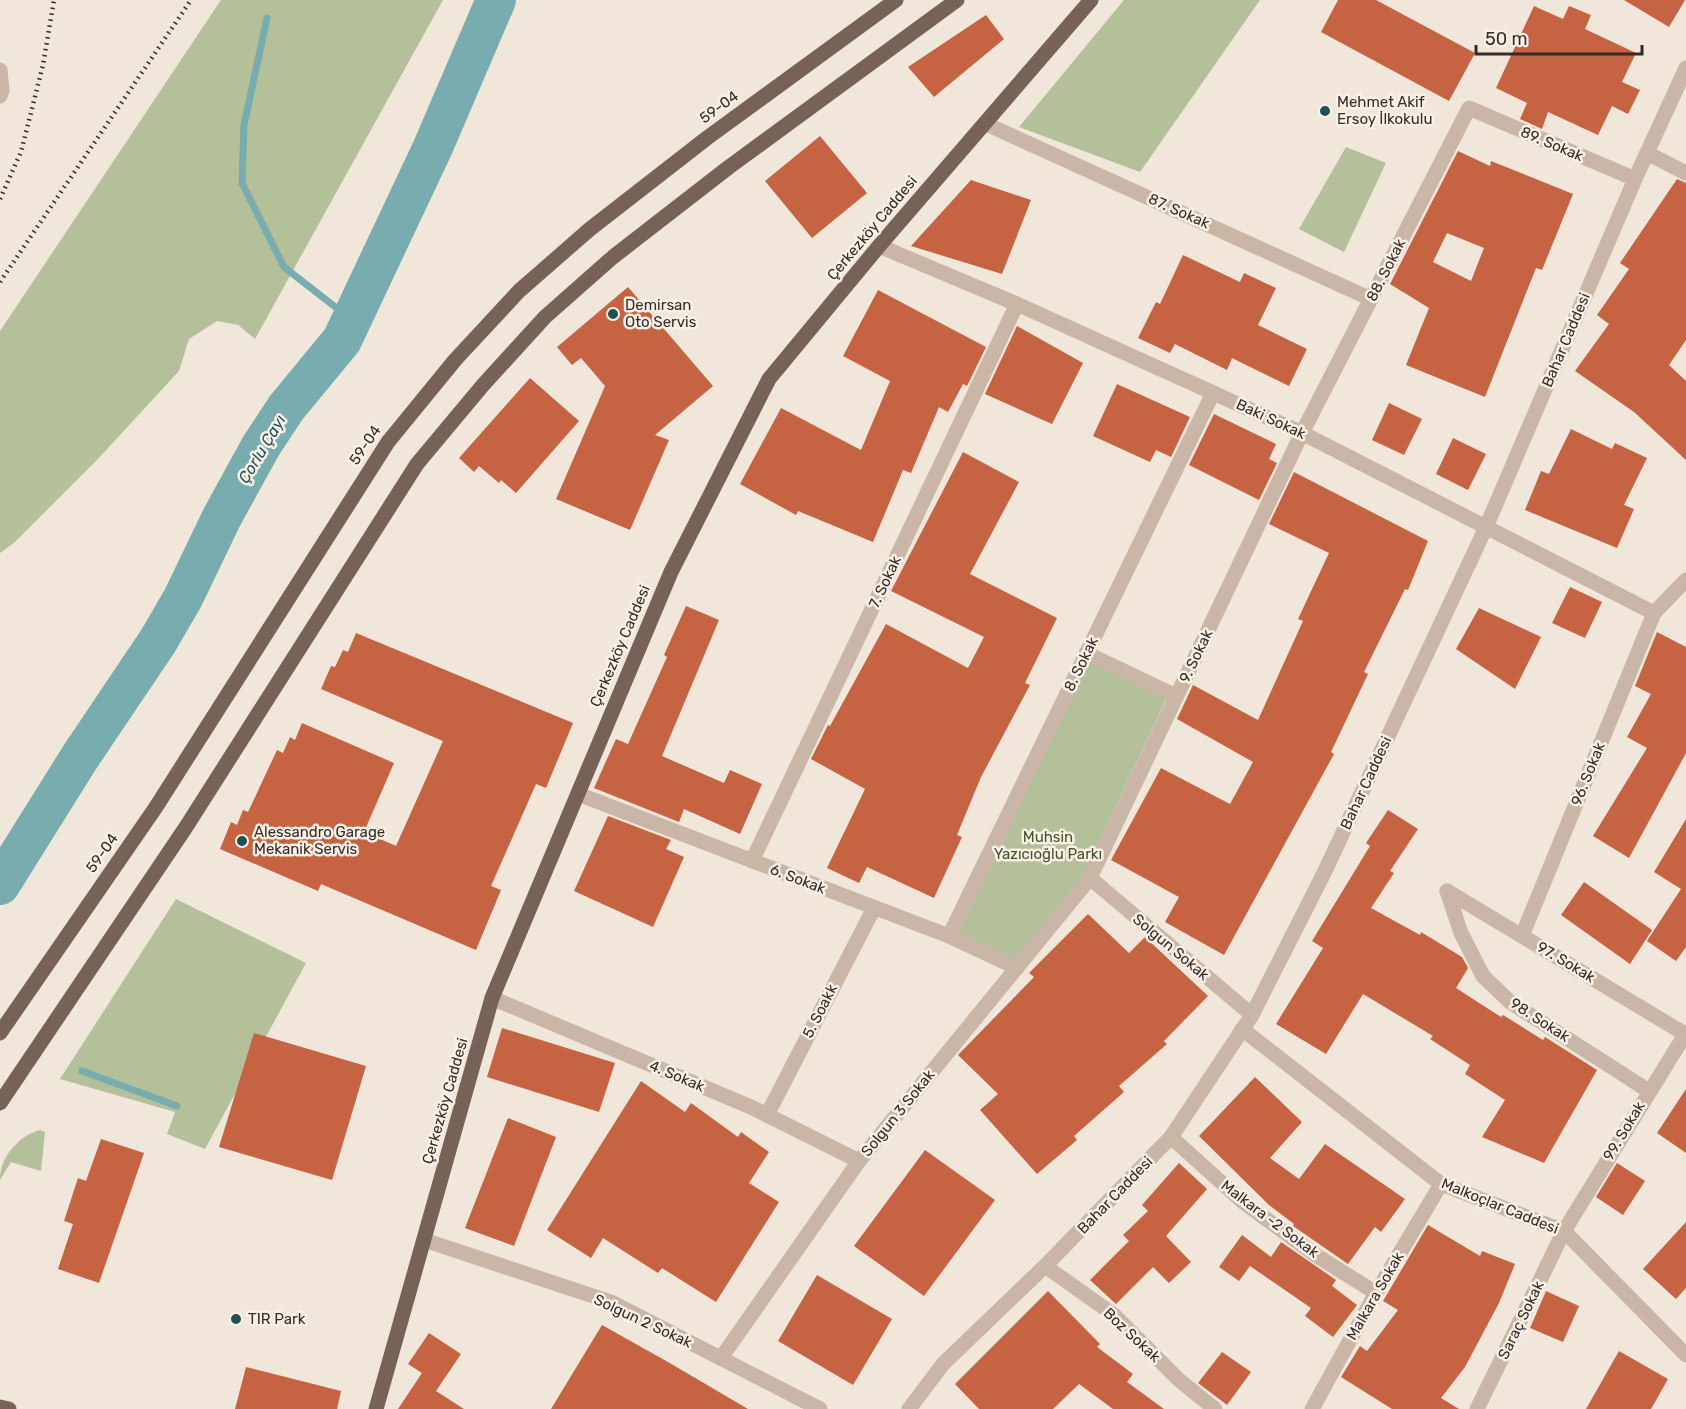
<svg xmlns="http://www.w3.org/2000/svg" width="1686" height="1409" font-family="Rubik,sans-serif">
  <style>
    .green { fill: #b3c09a }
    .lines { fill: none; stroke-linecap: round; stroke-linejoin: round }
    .stream { stroke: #79acae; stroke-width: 7 }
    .river { stroke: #79acae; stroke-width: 40 }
    .building { fill: #c66343; fill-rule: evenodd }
    .minor { stroke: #c9b6a6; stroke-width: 15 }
    .major { stroke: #776258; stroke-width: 15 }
    .rail { stroke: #352b27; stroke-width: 4.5; stroke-dasharray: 1.5 4.5; stroke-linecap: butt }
    .poi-dot { fill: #1c5256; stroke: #f9f0e6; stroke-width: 2 }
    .labels { text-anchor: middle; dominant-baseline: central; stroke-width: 5; stroke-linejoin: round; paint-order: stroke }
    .poi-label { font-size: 15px; fill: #352b27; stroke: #f9f0e6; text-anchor: start }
    .street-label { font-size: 15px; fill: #352b27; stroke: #f9f0e6 }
    .park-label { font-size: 15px; fill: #44532b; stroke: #f9f0e6 }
    .water-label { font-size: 16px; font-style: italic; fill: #1c5256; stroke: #f9f0e6 }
  </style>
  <rect width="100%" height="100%" fill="#f1e6da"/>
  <g class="green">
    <path d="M221 0H443L255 339 238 325 217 321 189 339 179 371 96 461 15 542 0 553V331Z"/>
    <path d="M1124 0H1260L1140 172 1019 127Z"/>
    <path d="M1346 147 1386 163 1344 252 1299 229Z"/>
    <path d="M1089 661 1167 698 1083 876 1015 962 955 933Z"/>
    <path d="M176 899 306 963 205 1149 167 1134 175 1112 60 1079Z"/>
    <path d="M40 1130 45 1132 41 1171 11 1162 0 1180C0 1157 18 1136 40 1130Z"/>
  </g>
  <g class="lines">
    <g class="stream">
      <path d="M267 18 244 125 242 183 284 267 352 320"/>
      <path d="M82 1071 177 1106"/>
    </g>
    <path class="river" d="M0 885 80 757 158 641 183 598 222 517 261 446 286 408 342 340 433 147 496 0"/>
  </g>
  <g class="building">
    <path d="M1338 0H1376L1475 53 1449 101 1321 32Z"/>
    <path d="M1624 0H1685L1669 27Z"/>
    <path d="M1534 6 1563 19 1569 6 1591 15 1585 29 1636 53 1622 82 1640 90 1628 114 1612 106 1598 135 1548 112 1542 129 1520 119 1527 103 1496 88Z"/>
    <path d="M986 15 1004 39 934 97 908 67Z"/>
    <path d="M820 136 867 193 812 238 765 181Z"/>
    <path d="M1458 151 1490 166 1491 161 1573 194 1542 270 1536 268 1485 397 1406 365 1429 308 1390 284ZM1447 233 1484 248 1471 281 1433 262Z"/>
    <path d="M1677 179 1686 183V340L1669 365 1686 381V460L1634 412 1575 371 1609 324 1597 315 1629 269 1620 263Z"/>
    <path d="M971 180 1031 200 1002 274 911 246Z"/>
    <path d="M1183 255 1240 282 1244 273 1276 288 1258 325 1307 349 1289 386 1232 358 1227 370 1175 344 1170 353 1138 338 1156 302 1160 304Z"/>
    <path d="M628 287 713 386 655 435 669 440 630 530 556 499 605 386 581 358 572 365 557 347Z"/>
    <path d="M878 290 986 347 967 386 963 384 948 412 939 407 911 473 903 470 873 542 798 511 796 515 740 484 781 408 861 450 890 381 843 356Z"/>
    <path d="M1017 326 1083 363 1052 424 985 394Z"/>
    <path d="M530 378 579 421 516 493 501 480 499 483 479 466 474 472 459 458Z"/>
    <path d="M1117 384 1190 417 1171 457 1156 450 1150 462 1093 436Z"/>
    <path d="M1389 403 1422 419 1404 455 1372 440Z"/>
    <path d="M1214 414 1276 444 1269 459 1277 463 1259 500 1189 465Z"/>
    <path d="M1571 429 1612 449 1615 443 1647 458 1624 505 1634 509 1617 548 1525 510 1541 471 1549 474Z"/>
    <path d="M1453 438 1486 454 1468 490 1436 474Z"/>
    <path d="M963 452 1019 482 970 574 1057 618 1025 683 1030 685 981 777 957 835 962 837 934 898 867 867 859 883 827 868 865 789 811 759 828 725 830 726 886 624 968 668 984 637 891 591Z"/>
    <path d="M1294 472 1428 541 1408 590 1405 589 1364 672 1368 674 1331 752 1334 754 1224 955 1165 922 1179 897 1111 860 1161 768 1230 804 1253 762 1177 719 1193 685 1258 720 1303 621 1298 619 1329 553 1269 524Z"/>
    <path d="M1570 587 1602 602 1585 638 1552 623Z"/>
    <path d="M686 606 719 620 662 756 724 783 730 770 762 784 740 834 684 809 679 822 594 788 616 739 628 744 667 657 664 655Z"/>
    <path d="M1479 608 1541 637 1515 689 1456 649Z"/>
    <path d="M1657 632 1686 647V753L1629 858 1593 836 1647 748 1627 737 1651 694 1635 686Z"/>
    <path d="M356 633 573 723 546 788 536 784 491 886 501 890 476 950 321 884 318 891 220 849 231 822 237 825 243 810 248 812 277 750 283 753 290 737 295 740 302 723 394 763 364 832 396 846 443 741 321 689 331 666 335 667 343 650 348 652Z"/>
    <path d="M1388 810 1418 829 1390 871 1394 873 1371 908 1420 935 1421 932 1462 957 1468 968 1456 988 1501 1017 1503 1015 1543 1040 1545 1037 1597 1070 1544 1163 1482 1137 1505 1100 1465 1074 1470 1065 1430 1039 1433 1036 1363 994 1326 1054 1276 1024 1323 948 1312 941 1370 846 1366 843Z"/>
    <path d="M608 816 671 840 666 849 684 857 653 927 574 891Z"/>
    <path d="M1686 819V947L1676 961 1647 941 1681 889 1654 872Z"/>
    <path d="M1584 882 1652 930 1630 964 1561 915Z"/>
    <path d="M1088 914 1129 953 1145 937 1208 996 1164 1041 1167 1044 1119 1086 1124 1092 1074 1136 1077 1140 1037 1174 980 1110 998 1094 958 1055 1034 977 1029 973Z"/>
    <path d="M502 1028 615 1063 599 1112 487 1077Z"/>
    <path d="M254 1033 366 1066 332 1180 219 1147Z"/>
    <path d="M1255 1077 1302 1122 1270 1158 1299 1179 1325 1144 1405 1199 1381 1232 1375 1227 1348 1264 1293 1226 1294 1224 1269 1205 1199 1136Z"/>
    <path d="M641 1081 685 1112 691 1103 738 1137 741 1132 769 1152 749 1183 779 1202 716 1302 662 1268 658 1273 603 1238 591 1258 547 1230Z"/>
    <path d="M1686 1089V1153L1657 1133Z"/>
    <path d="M508 1118 556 1137 514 1246 465 1228Z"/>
    <path d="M101 1139 144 1153 99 1283 58 1269 73 1224 64 1221 78 1178 86 1181Z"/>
    <path d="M925 1150 995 1200 924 1296 854 1246Z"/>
    <path d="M1179 1163 1207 1189 1166 1236 1191 1262 1169 1283 1153 1267 1116 1304 1090 1280 1129 1241 1123 1235 1148 1211 1142 1205Z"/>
    <path d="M1617 1163 1645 1181 1623 1215 1596 1197Z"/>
    <path d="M1686 1222V1288L1676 1299 1643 1269Z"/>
    <path d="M1428 1225 1480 1256 1482 1251 1515 1264 1499 1303 1465 1367 1441 1398 1459 1409H1392L1341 1377 1360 1346 1367 1351 1398 1310 1383 1301Z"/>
    <path d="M1242 1235 1271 1257 1281 1242 1336 1280 1332 1286 1357 1305 1333 1337 1305 1316 1311 1308 1250 1266 1239 1281 1219 1267Z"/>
    <path d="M817 1275 892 1319 853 1385 778 1341Z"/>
    <path d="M1048 1291 1100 1344 1097 1347 1133 1374 1127 1382 1164 1409H1113L1079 1384 1053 1409H979L955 1384Z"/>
    <path d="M1546 1291 1579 1306 1563 1342 1530 1328Z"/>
    <path d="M602 1325 668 1362 748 1409H551Z"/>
    <path d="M429 1333 461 1354 436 1391 464 1409H398L422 1373 408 1364Z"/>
    <path d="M1619 1351 1668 1379 1651 1409H1586Z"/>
    <path d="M1222 1352 1251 1372 1227 1405 1198 1383Z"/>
    <path d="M246 1367 341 1391 337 1409H235Z"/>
  </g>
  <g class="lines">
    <g class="minor">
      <path d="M0 70 2 91 0 96"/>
      <path d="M986 124 1371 299"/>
      <path d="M1647 153 1686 173"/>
      <path d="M879 246 1017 304 1302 433 1654 613"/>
      <path d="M1086 653 1176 696"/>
      <path d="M578 794 949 936 1017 968"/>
      <path d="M752 861 1017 304"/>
      <path d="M1090 878 1252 1015"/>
      <path d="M1447 891 1461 933 1483 976 1510 1002 1649 1091"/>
      <path d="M1447 891 1685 1034"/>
      <path d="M949 936 1213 393"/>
      <path d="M1522 936 1654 613 1686 580"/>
      <path d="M492 998 751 1107 859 1161"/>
      <path d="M1242 1029 1441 1184 1564 1231 1686 1355"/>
      <path d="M767 1115 874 908"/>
      <path d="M1171 1137 1243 1202 1317 1256 1376 1293"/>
      <path d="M424 1240 611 1302 820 1409"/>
      <path d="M1045 1266 1114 1315 1179 1380 1215 1409"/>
      <path d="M721 1358 859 1161 1090 878 1302 433 1469 108 1635 179"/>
      <path d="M909 1409 943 1364 1045 1266 1171 1137 1252 1015 1324 873 1487 525 1635 179 1686 68"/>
      <path d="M1312 1409 1376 1293 1441 1184"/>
      <path d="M1477 1409 1564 1231 1686 1033"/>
    </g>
    <g class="major">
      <path d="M0 1033 156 807 388 442 455 360 519 291 590 229 707 138 896 0"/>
      <path d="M0 1103 186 827 417 464 483 385 545 317 613 257 729 167 957 0"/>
      <path d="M0 1407 9 1409"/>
      <path d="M376 1409 492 998 671 572 769 379 879 246 1091 0"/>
    </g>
    <g class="rail">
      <path d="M0 199 21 152 43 65 54 0"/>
      <path d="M0 282 191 0"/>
    </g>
  </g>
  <g class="poi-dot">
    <circle cx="1325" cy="111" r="6"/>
    <circle cx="613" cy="314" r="6"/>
    <circle cx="242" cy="841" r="6"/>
    <circle cx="236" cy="1319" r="6"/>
  </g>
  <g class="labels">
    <g class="poi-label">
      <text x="1337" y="102">Mehmet Akif<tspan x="1337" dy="17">Ersoy İlkokulu</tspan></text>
      <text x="625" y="305">Demirsan<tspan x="625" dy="17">Oto Servis</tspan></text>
      <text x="254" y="832">Alessandro Garage<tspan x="254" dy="17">Mekanik Servis</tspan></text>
      <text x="248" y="1319">TIR Park</text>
    </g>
    <g class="street-label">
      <text transform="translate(719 107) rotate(-36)">59-04</text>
      <text transform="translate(1552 144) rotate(23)">89. Sokak</text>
      <text transform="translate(1179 211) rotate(24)">87. Sokak</text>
      <text transform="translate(872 228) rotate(-50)">Çerkezköy Caddesi</text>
      <text transform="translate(1386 270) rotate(-63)">88. Sokak</text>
      <text transform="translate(1566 340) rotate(-67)">Bahar Caddesi</text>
      <text transform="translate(1271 419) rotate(25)">Baki Sokak</text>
      <text transform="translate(365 445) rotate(-56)">59-04</text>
      <text transform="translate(885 582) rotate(-65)">7. Sokak</text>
      <text transform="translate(620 646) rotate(-67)">Çerkezköy Caddesi</text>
      <text transform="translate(1196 656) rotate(-64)">9. Sokak</text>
      <text transform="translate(1081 664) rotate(-64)">8. Sokak</text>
      <text transform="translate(1588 774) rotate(-68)">96. Sokak</text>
      <text transform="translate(1366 783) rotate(-65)">Bahar Caddesi</text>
      <text transform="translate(102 853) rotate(-55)">59-04</text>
      <text transform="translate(798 879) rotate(21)">6. Sokak</text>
      <text transform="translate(1171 947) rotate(40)">Solgun Sokak</text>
      <text transform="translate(1566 962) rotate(31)">97. Sokak</text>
      <text transform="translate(820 1011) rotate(-63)">5. Soakk</text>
      <text transform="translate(1540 1020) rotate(33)">98. Sokak</text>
      <text transform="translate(677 1076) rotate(23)">4. Sokak</text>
      <text transform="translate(445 1101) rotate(-74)">Çerkezköy Caddesi</text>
      <text transform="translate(898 1113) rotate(-51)">Solgun 3 Sokak</text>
      <text transform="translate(1624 1131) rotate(-59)">99. Sokak</text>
      <text transform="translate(1115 1195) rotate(-46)">Bahar Caddesi</text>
      <text transform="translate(1500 1206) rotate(22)">Malkoçlar Caddesi</text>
      <text transform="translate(1270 1219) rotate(37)">Malkara -2 Sokak</text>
      <text transform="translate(1375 1296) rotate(-60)">Malkara Sokak</text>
      <text transform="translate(1521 1320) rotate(-64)">Saraç Sokak</text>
      <text transform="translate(643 1321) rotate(25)">Solgun 2 Sokak</text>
      <text transform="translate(1132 1335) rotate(43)">Boz Sokak</text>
    </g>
    <g class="park-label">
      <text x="1048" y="837">Muhsin<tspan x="1048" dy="17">Yazıcıoğlu Parkı</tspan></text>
    </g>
    <g class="water-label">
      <text transform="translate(262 449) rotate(-59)">Çorlu Çayı</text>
    </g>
  </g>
  <path d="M1476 45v9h166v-9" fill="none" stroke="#352b27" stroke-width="3"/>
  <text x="1485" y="45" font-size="18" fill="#352b27" stroke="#f9f0e6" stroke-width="4.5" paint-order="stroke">50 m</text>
</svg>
